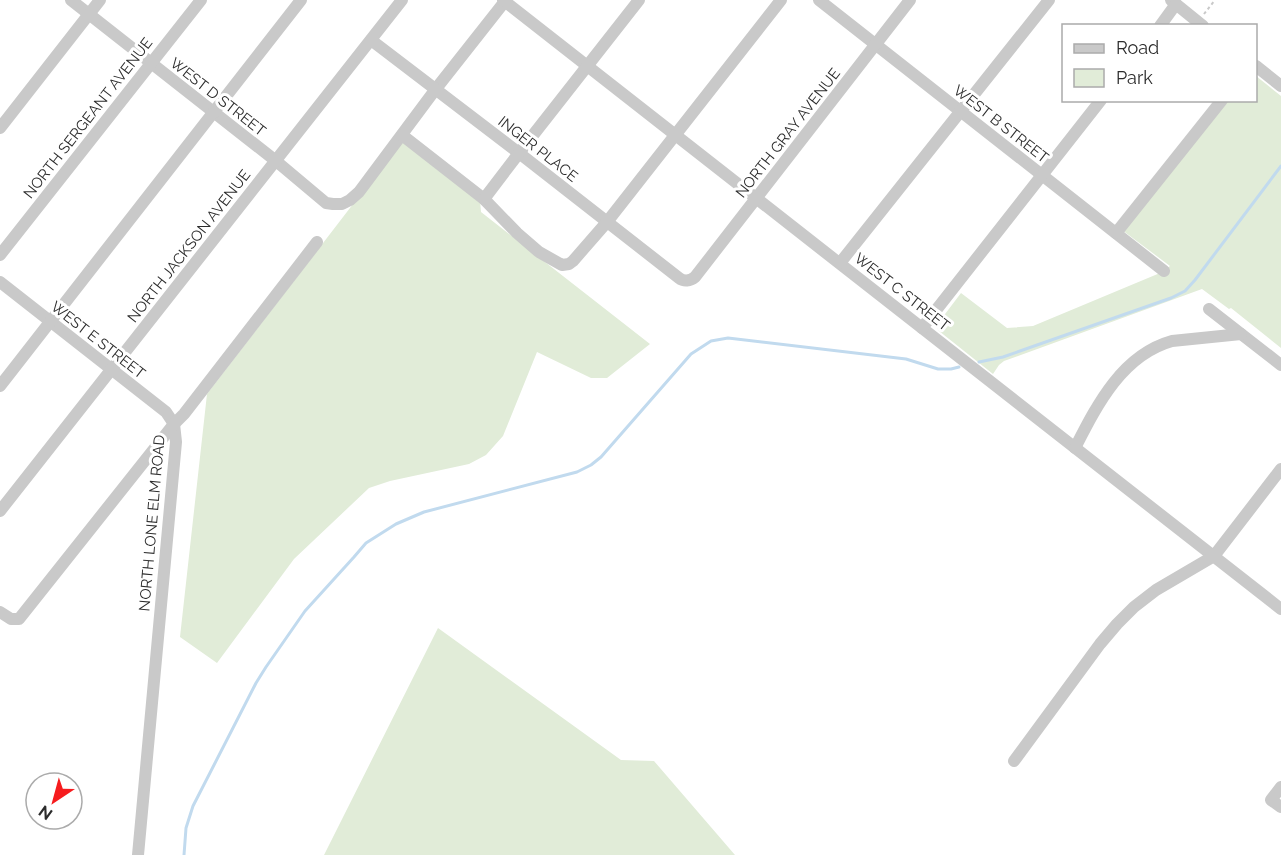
<svg xmlns="http://www.w3.org/2000/svg" width="1281" height="855" font-family="Raleway,sans-serif">
  <style>
    .green { fill: #e1ecd8 }
    .lines { fill: none; stroke-linecap: round; stroke-linejoin: round }
    .stream { stroke: #c1daee; stroke-width: 3 }
    .path { stroke: #c9c9c9; stroke-width: 2; stroke-dasharray: 3 3; stroke-linecap: butt }
    .minor { stroke: #c9c9c9; stroke-width: 12 }
    .labels { text-anchor: middle; dominant-baseline: central; stroke-width: 6; stroke-linejoin: round; paint-order: stroke }
    .street-label { font-size: 15px; fill: #2c2c2c; stroke: #fff }
  </style>
  <rect width="100%" height="100%" fill="#fff"/>
  <g class="green">
    <path d="M1256 76 1281 96V348L1231 308 1229 309 1202 289 1004 361 999 365 993 374 939 331 937 328 939 322 961 293 1007 328 1033 326 1160 273 1170 266 1122 230 1226 101 1256 100Z"/>
    <path d="M403 139 480 200 481 212 650 344 607 378H591L537 352 503 436 486 455 469 464 390 481 369 488 294 559 217 663 180 637 207 394Z"/>
    <path d="M438 628 621 760 654 761 735 855H324Z"/>
  </g>
  <g class="lines">
    <g class="stream">
      <path d="M979 362 1003 357 1171 298 1185 291 1195 280 1281 166"/>
      <path d="M184 855 186 828 193 806 256 683 266 667 305 611 354 557 366 543 396 524 424 512 577 472 591 465 601 457 691 354 711 341 728 338 906 359 938 369H951L959 367"/>
    </g>
    <path class="path" d="M1204 14 1215 0"/>
    <g class="minor">
      <path d="M71 0 276 161 326 203 333 204H342L350 200 359 192 435 90 506 0"/>
      <path d="M503 0 1281 609"/>
      <path d="M819 0 1164 271"/>
      <path d="M1171 0 1203 26"/>
      <path d="M1160 26 1176 4"/>
      <path d="M371 40 519 153 679 278C684 282 690 281 695 277L910 0"/>
      <path d="M1256 66 1281 86"/>
      <path d="M0 128 100 0"/>
      <path d="M402 135 484 199 517 233 539 252 562 265 569 264 573 261 607 222 781 0"/>
      <path d="M484 199 519 153 639 0"/>
      <path d="M1116 233 1222 100"/>
      <path d="M0 255 201 0"/>
      <path d="M840 263 1049 0"/>
      <path d="M0 282 166 412 174 424 176 442 138 855"/>
      <path d="M1209 309 1281 365"/>
      <path d="M922 328 1101 100"/>
      <path d="M0 386 301 0"/>
      <path d="M1075 448C1097 405 1122 355 1172 341L1241 334"/>
      <path d="M0 511 402 0"/>
      <path d="M0 612 11 619H19L174 424 184 414 317 242"/>
      <path d="M1014 761 1100 644 1117 624 1134 607 1156 590 1214 556 1281 469"/>
      <path d="M1281 787 1271 800 1281 807"/>
    </g>
  </g>
  <g class="labels">
    <g class="street-label">
      <text transform="translate(218 97) rotate(38)">WEST D STREET</text>
      <text transform="translate(88 118) rotate(-52)">NORTH SERGEANT AVENUE</text>
      <text transform="translate(1001 124) rotate(38)">WEST B STREET</text>
      <text transform="translate(788 133) rotate(-52)">NORTH GRAY AVENUE</text>
      <text transform="translate(538 149) rotate(38)">INGER PLACE</text>
      <text transform="translate(189 246) rotate(-52)">NORTH JACKSON AVENUE</text>
      <text transform="translate(902 292) rotate(38)">WEST C STREET</text>
      <text transform="translate(98 340) rotate(38)">WEST E STREET</text>
      <text transform="translate(152 523) rotate(-85)">NORTH LONE ELM ROAD</text>
    </g>
  </g>
  <rect x="1062" y="24" width="195" height="78" fill="#ffffff" stroke="#ababab" stroke-width="1.5"/>
  <rect x="1074" y="44" width="30" height="9" fill="#c9c9c9" stroke="#ababab" stroke-width="1.5"/>
  <text x="1116" y="54" font-size="18" fill="#2c2c2c">Road</text>
  <rect x="1074" y="69" width="30" height="18" fill="#e1ecd8" stroke="#ababab" stroke-width="1.5"/>
  <text x="1116" y="84" font-size="18" fill="#2c2c2c">Park</text>
  <g transform="translate(54 801) rotate(216)"><circle r="28" fill="#ffffff" stroke="#ababab" stroke-width="1.5"/>
  <path d="M0-4.5L10 22L0 15L-10 22Z" fill="#f61c1e"/>
  <text y="-9" font-size="16" font-weight="bold" text-anchor="middle" fill="#2c2c2c">N</text>
  </g>
</svg>
